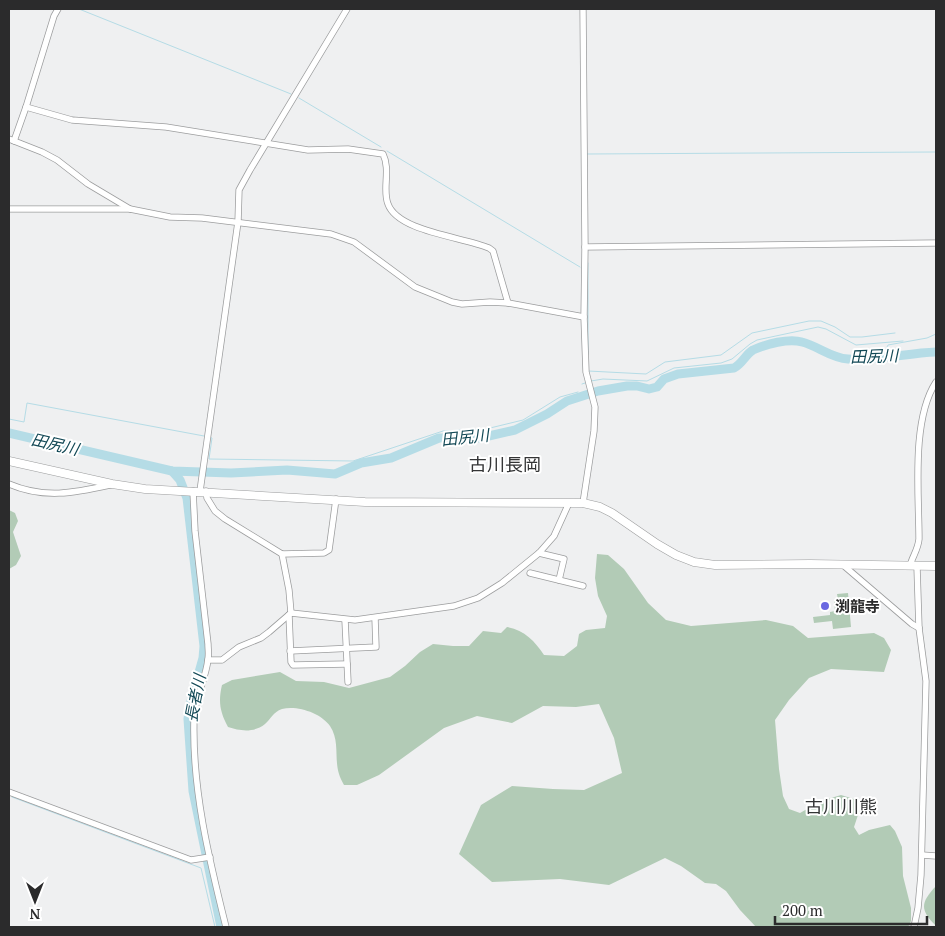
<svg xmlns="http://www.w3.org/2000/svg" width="945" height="936" font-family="'PT Serif','Noto Sans JP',serif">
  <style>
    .green { fill: #b2cbb6 }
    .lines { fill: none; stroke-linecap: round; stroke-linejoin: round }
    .stream { stroke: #b5dce6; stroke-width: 1 }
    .river { stroke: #b5dce6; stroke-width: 9 }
    .minor-casing { stroke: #9c9d9e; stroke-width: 7 }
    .tertiary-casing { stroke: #9c9d9e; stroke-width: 9 }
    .minor { stroke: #fff; stroke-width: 5.5 }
    .tertiary { stroke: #fff; stroke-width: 8 }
    .poi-dot { fill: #6a68e1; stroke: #fff; stroke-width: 2 }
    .labels { text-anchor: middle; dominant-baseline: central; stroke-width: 4; stroke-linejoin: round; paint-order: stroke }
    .poi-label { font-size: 15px; font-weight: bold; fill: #2b2b2c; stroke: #fff; text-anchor: start }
    .water-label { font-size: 16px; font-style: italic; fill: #124855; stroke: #fff }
    .quarter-label { font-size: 18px; fill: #343536; stroke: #fff }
  </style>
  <rect width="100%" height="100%" fill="#eff0f1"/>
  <g class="green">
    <path d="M9 510 15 513 18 521 13 532 21 556 16 565 9 569Z"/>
    <path d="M597 554 608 555 624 569 648 603 666 620 691 626 766 620 793 626 808 638 874 633 884 638 891 650 884 672 831 669 809 678 789 700 775 720 779 769 783 796 789 809 800 813 821 801 841 795 854 799 859 812 854 827 859 835 869 830 890 825 895 831 902 847 903 876 911 908V921L908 927H756L740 910 726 891 716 884 705 883 681 866 665 858 609 885 560 879 492 882 459 854 481 805 512 786 553 789 584 790 622 773 614 738 599 704 576 707 543 706 512 723 477 716 444 728 379 775 357 785H344C342 781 340 778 339 774 334 758 340 741 330 726 321 713 297 705 282 709 273 712 271 719 265 724 254 733 240 731 228 727 220 712 218 702 222 685L232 680 280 672 296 681 324 682 349 688 390 677 405 666 420 652 433 644 453 646H469L483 631 501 633 507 627C524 630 535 641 544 655L564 656 577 646 579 634 586 630 605 628 607 616 598 596 595 578Z"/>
    <path d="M848 593 851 627 833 629 832 621 814 623 813 617 830 615V612L835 611 834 601 838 600 837 594Z"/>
    <path d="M936 886V926C920 910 920 903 936 886Z"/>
  </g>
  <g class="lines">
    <g class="stream">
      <path d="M79 9 291 94"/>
      <path d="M299 98 381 147"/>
      <path d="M387 151 580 267"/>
      <path d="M587 154 936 152"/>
      <path d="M588 263V354"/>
      <path d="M888 357 886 349 888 345 927 338 936 334"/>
      <path d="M588 371 646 374 665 362 721 355 752 333 809 321H821L835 327 850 337H862L895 333"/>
      <path d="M591 381 603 379 647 381 674 368 721 363 732 359 750 344 757 340 818 327 826 329 856 345 903 341"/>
      <path d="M582 384 585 383"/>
      <path d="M9 419 24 422 27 403 204 436"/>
      <path d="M209 437 212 438 209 459 353 461 443 431 486 429 523 420 560 397 578 392"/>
      <path d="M12 797 201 868 215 927"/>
    </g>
    <g class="river">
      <path d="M9 433 172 471 231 473 287 470 335 474 361 463 391 458 439 438H480L515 430 547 414 567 401 598 391 627 386H637L649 389 657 387 664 379 678 374 734 368C742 364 746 354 753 350 766 344 789 338 802 342 818 346 831 358 848 359 878 361 907 353 936 352"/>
      <path d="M172 471 180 480 187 498 204 646 203 658 190 705 188 719 193 791 221 927"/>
    </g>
    <defs>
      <g id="minor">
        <path d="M583 9 585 247"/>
        <path d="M26 107 54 16 58 9"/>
        <path d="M9 139 42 152 57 160 88 184 130 209"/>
        <path d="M14 141 26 107 72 120 166 127 308 150 348 149 383 154C391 170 382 190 388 204 398 232 464 237 489 248L493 251 508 303"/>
        <path d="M9 209H130L170 217 202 218 331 234 354 242 415 287 452 302 462 304 490 302 508 303 584 317"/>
        <path d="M9 484C44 499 74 493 110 485"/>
        <path d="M193 491 195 531 208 644C208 649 209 654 208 659 206 680 194 698 194 719 192 789 209 859 226 927"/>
        <path d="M200 491 238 222 239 190 250 170 347 9"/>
        <path d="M206 491 207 498 215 511 225 519 282 554 324 553 329 550 336 499"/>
        <path d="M583 503 594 431 595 407 586 372 584 317 585 247 936 243"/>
        <path d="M539 553 564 559 559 580"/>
        <path d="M282 554 289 590 291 613"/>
        <path d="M843 565 912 624 919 628"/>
        <path d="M910 566C912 557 918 550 919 539 919 495 911 420 936 382"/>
        <path d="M530 573 583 586"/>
        <path d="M291 613 355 620 454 606 478 598 502 583 539 553 554 536 569 503"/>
        <path d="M289 615 291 662 293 665 347 664"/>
        <path d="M345 620 348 682"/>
        <path d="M290 651 376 647 375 618"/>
        <path d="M208 660H222L239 647 261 638 269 632 291 613"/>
        <path d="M9 792 191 860 210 857"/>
        <path d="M922 855 936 856"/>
        <path d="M914 927 918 908 921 875 926 681 919 628 917 567"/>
      </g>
      <path id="tertiary" d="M9 461 112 484 145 489 365 502 583 503 600 507 612 513 657 544 676 555 694 562 715 565 810 564 936 566"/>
    </defs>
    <use href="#minor" class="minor-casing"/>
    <use href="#tertiary" class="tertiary-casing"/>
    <use href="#minor" class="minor"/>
    <use href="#tertiary" class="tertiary"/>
  </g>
  <circle class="poi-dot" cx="825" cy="606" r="5"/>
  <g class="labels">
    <g class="poi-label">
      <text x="835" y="606">渕龍寺</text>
    </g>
    <g class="water-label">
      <text transform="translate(874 356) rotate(-2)">田尻川</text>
      <text transform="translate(465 437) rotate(-6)">田尻川</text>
      <text transform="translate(55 444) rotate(13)">田尻川</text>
      <text transform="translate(195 698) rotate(-79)">長者川</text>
    </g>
    <g class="quarter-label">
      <text x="505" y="464">古川長岡</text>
      <text x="841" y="806">古川川熊</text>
    </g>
  </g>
  <rect width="945" height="936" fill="none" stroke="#2b2b2c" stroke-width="20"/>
  <g transform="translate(35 901) rotate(180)" stroke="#ffffff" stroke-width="4" paint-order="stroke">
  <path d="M0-4L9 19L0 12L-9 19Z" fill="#2b2b2c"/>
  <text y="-8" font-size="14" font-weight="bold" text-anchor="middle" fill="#2b2b2c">N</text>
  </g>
  <path d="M775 916v8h152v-8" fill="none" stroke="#2b2b2c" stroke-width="2.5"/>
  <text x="782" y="916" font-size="15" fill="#2b2b2c" stroke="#ffffff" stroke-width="4" paint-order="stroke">200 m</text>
</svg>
